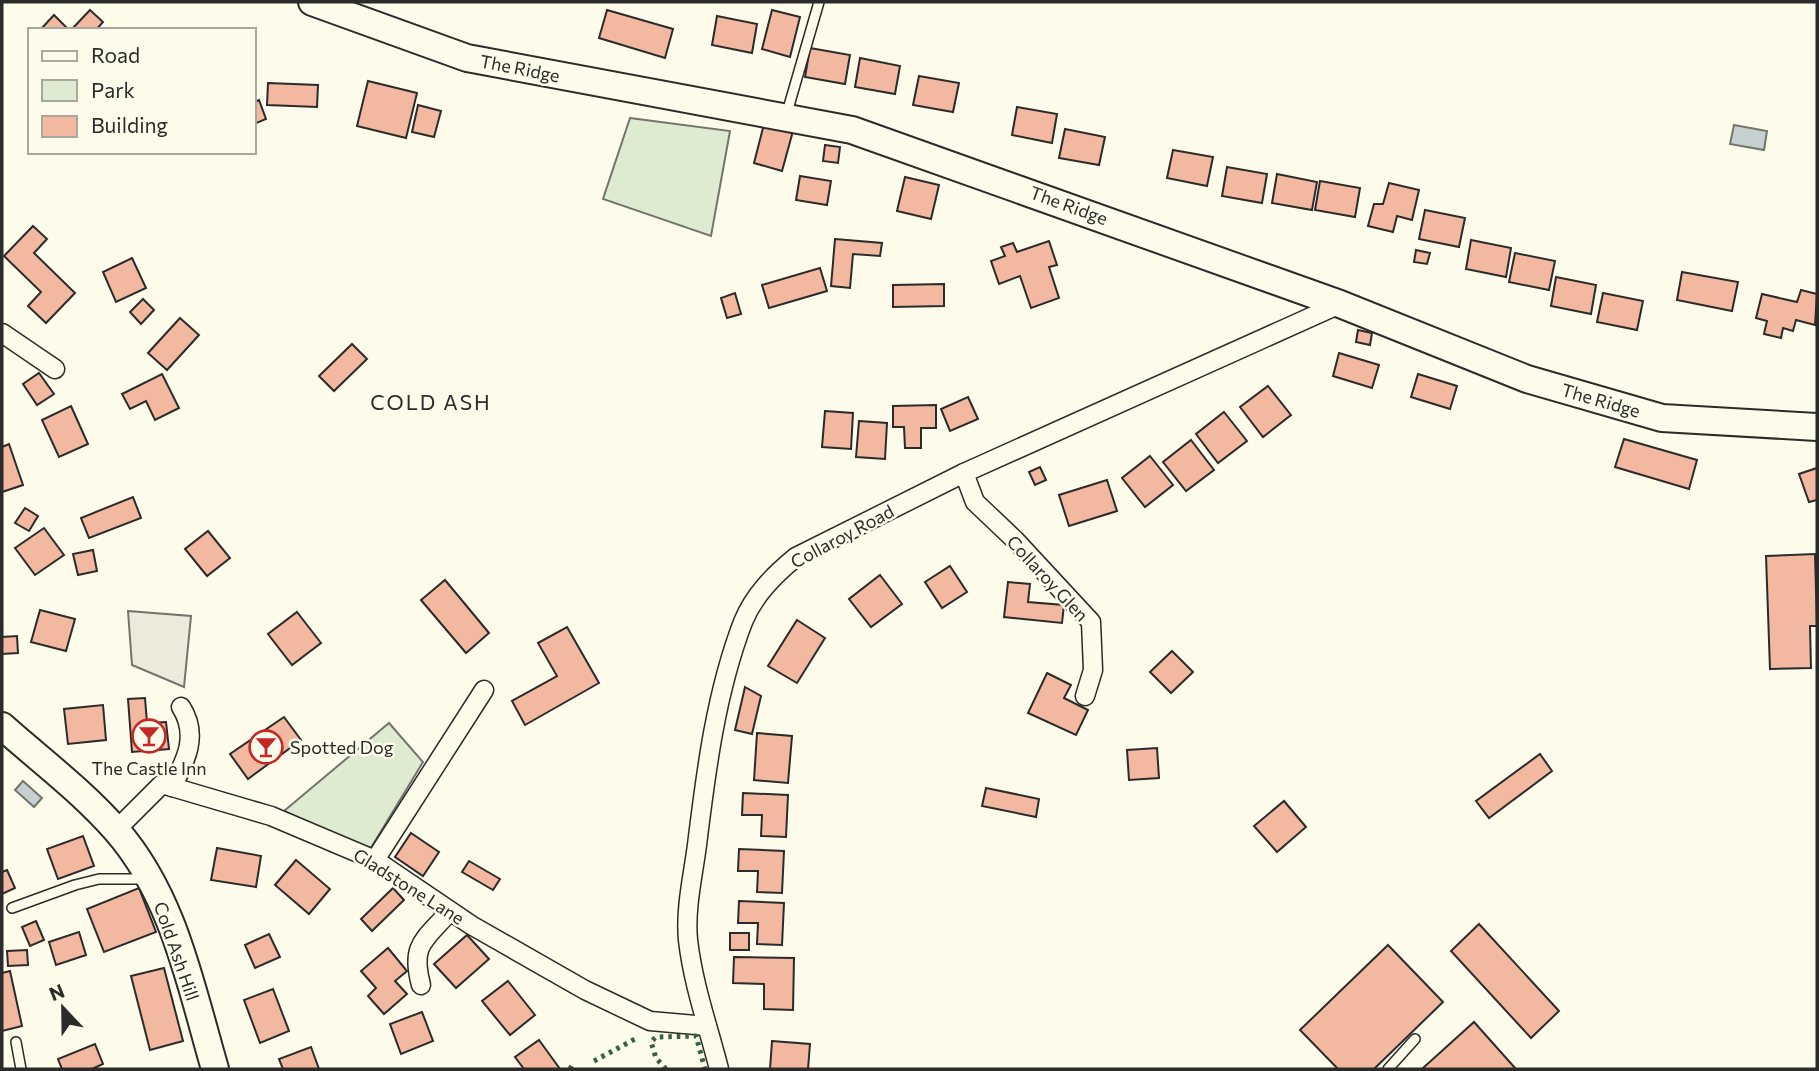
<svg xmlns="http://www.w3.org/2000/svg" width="1819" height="1071" font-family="Commissioner,sans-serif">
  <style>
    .green { fill: #deebd1; stroke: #74746e; stroke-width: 2 }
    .parking { fill: #eceadb; stroke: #74746e; stroke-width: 2 }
    .water { fill: #c7d0d0; stroke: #74746e; stroke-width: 2 }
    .building { fill: #f2b8a0; stroke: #2b2b2b; stroke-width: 2 }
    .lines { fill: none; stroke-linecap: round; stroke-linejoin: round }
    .lane-casing { stroke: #2b2b2b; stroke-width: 12 }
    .street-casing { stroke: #2b2b2b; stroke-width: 21 }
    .secondary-casing { stroke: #2b2b2b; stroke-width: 30 }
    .lane { stroke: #fdfbea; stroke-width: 9 }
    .street { stroke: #fdfbea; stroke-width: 18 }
    .secondary { stroke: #fdfbea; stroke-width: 26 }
    .hedge { stroke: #34623c; stroke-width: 5; stroke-dasharray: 3.5 5; stroke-linecap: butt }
    .labels { text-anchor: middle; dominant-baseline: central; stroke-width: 5; stroke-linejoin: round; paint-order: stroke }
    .street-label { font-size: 18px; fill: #2b2b2b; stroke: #fdfbea }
    .poi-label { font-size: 18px; fill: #2b2b2b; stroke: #fdfbea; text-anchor: start }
    .quarter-label { font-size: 21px; letter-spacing: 2px; fill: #2b2b2b; stroke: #fdfbea }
  </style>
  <rect width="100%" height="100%" fill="#fdfbea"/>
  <g class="green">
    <path d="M630 118 730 131 711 236 603 199Z"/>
    <path d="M389 723 423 762 369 851 284 811Z"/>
  </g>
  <path class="parking" d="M128 611 191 616 184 687 132 665Z"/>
  <g class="water">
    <path d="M1734 125 1767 131 1764 150 1730 144Z"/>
    <path d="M23 781 42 798 34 807 15 790Z"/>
  </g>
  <g class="building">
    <path d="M90 10 103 22 96 30H71Z"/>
    <path d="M607 10 673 29 665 58 599 38Z"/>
    <path d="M772 10 800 17 790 57 762 49Z"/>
    <path d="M54 15 69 30H40Z"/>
    <path d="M717 16 757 24 752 53 712 45Z"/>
    <path d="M810 48 850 55 845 84 805 77Z"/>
    <path d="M860 58 900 66 895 94 855 87Z"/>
    <path d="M919 76 959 83 953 112 913 105Z"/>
    <path d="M368 81 417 93 406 138 357 126Z"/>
    <path d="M268 83 318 85 317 107 267 105Z"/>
    <path d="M259 100 266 119 254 124V103Z"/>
    <path d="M418 105 441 111 434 137 412 132Z"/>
    <path d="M1017 107 1057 114 1052 143 1012 135Z"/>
    <path d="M764 124 793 131 782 171 754 163Z"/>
    <path d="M1065 129 1105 137 1099 165 1059 158Z"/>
    <path d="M825 145 840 147 838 163 823 161Z"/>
    <path d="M1173 150 1213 157 1207 186 1167 178Z"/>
    <path d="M1227 167 1267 174 1262 203 1222 196Z"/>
    <path d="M1277 174 1317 182 1312 210 1272 203Z"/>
    <path d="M800 176 831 181 827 205 796 200Z"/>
    <path d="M905 177 939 185 931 219 897 211Z"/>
    <path d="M1320 181 1360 188 1355 217 1315 210Z"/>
    <path d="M1389 183 1419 190 1412 220 1397 216 1393 232 1368 226 1374 204H1383Z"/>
    <path d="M1425 210 1465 218 1459 247 1419 239Z"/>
    <path d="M33 226 47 239 34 253 75 293 46 323 28 306 41 292 4 256Z"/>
    <path d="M835 239 882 243 880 256 853 254 850 288 831 286Z"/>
    <path d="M1471 240 1511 248 1506 277 1466 269Z"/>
    <path d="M1049 241 1057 265 1049 267 1059 298 1031 308 1020 276 999 284 991 261 1005 256 1001 247 1013 243 1017 252Z"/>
    <path d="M1416 250 1430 253 1427 264 1414 262Z"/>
    <path d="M1515 253 1555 261 1549 290 1509 282Z"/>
    <path d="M132 258 146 288 116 302 103 272Z"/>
    <path d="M820 268 827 291 769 308 762 285Z"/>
    <path d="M1682 272 1738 282 1732 311 1677 300Z"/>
    <path d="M1556 277 1596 285 1591 314 1551 306Z"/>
    <path d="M944 284V306L893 307V285Z"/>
    <path d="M1801 290 1817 294 1815 325 1796 320 1793 331 1783 328 1781 338 1764 334 1767 321 1756 318 1762 294 1797 302Z"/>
    <path d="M735 293 741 314 727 318 721 298Z"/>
    <path d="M1603 293 1643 301 1637 330 1597 322Z"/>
    <path d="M143 299 154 310 141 324 130 312Z"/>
    <path d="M180 318 199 335 167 370 148 353Z"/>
    <path d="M1358 330 1372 333 1370 345 1356 342Z"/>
    <path d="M352 344 367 359 334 391 319 376Z"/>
    <path d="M1339 353 1379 365 1372 388 1333 376Z"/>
    <path d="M39 373 54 394 37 405 23 384Z"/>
    <path d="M162 374 179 408 155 420 146 401 130 409 122 394Z"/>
    <path d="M1418 374 1457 386 1450 409 1411 397Z"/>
    <path d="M1268 386 1291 415 1263 437 1240 407Z"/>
    <path d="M968 397 978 419 950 431 941 409Z"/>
    <path d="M936 405V428H921V448H905L904 427H893V406Z"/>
    <path d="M71 406 88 444 59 457 42 420Z"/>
    <path d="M825 411 853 413 851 449 822 447Z"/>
    <path d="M1224 412 1247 441 1218 463 1196 434Z"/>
    <path d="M859 421 887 423 885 459 856 457Z"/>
    <path d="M1624 439 1697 460 1689 489 1615 467Z"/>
    <path d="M1191 440 1214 470 1186 491 1163 462Z"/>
    <path d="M9 444 23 485 2 492V447Z"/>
    <path d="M1150 456 1173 485 1145 507 1122 478Z"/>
    <path d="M1040 467 1046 480 1035 485 1029 472Z"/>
    <path d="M1817 468V500L1809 502 1799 474Z"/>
    <path d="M1107 480 1117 511 1069 526 1059 495Z"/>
    <path d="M133 497 141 518 89 538 81 518Z"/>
    <path d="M25 508 38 516 29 531 15 523Z"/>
    <path d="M44 528 64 555 35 575 15 548Z"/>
    <path d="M208 531 230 558 207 576 185 549Z"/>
    <path d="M93 550 97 571 78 575 73 554Z"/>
    <path d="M1815 554 1817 626H1810L1811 668 1770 669 1766 556Z"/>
    <path d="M950 566 967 592 942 608 925 582Z"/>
    <path d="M880 575 902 604 871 627 849 599Z"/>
    <path d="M445 580 489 633 466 653 421 600Z"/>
    <path d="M1008 582 1030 584 1028 602 1064 605 1062 623 1004 617Z"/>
    <path d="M40 610 75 619 66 651 31 642Z"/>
    <path d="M297 612 321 643 292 665 268 634Z"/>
    <path d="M797 620 825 638 797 683 768 666Z"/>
    <path d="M567 627 599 683 525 725 512 701 557 676 538 643Z"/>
    <path d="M17 636 18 653 2 654V637Z"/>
    <path d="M1172 651 1193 672 1171 693 1150 672Z"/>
    <path d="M1047 673 1071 685 1064 698 1088 710 1076 735 1028 713Z"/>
    <path d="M745 687 761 696 752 734 735 730Z"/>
    <path d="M145 698 147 723 166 722 169 749 132 752 128 699Z"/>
    <path d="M103 705 106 740 68 744 64 709Z"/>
    <path d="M284 717 301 740 248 779 230 754Z"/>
    <path d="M757 733 792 736 788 783 754 780Z"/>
    <path d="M1157 748 1159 778 1129 780 1127 750Z"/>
    <path d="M1540 754 1552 771 1489 818 1476 801Z"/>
    <path d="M986 788 1039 799 1036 817 982 806Z"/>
    <path d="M743 793 788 795 786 837 761 836 762 815H742Z"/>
    <path d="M1284 801 1306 827 1277 852 1254 826Z"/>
    <path d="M411 833 439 852 423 876 395 857Z"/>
    <path d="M83 836 94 866 58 879 47 849Z"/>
    <path d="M217 848 261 856 256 887 211 880Z"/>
    <path d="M739 849 784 851 782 893 757 892 758 871H738Z"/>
    <path d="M296 860 330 889 309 914 275 885Z"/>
    <path d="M469 861 500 879 493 890 462 872Z"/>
    <path d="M7 870 15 888 2 894V872Z"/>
    <path d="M139 888 156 932 104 952 87 909Z"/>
    <path d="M393 888 404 900 372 931 361 919Z"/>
    <path d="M739 901 784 903 782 945 757 944 758 923H738Z"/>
    <path d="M36 921 44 940 30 946 22 927Z"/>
    <path d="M1479 924 1559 1011 1531 1038 1451 951Z"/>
    <path d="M79 932 86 955 56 965 49 942Z"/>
    <rect x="730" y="933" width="19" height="17"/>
    <path d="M269 934 280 957 255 968 245 945Z"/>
    <path d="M467 935 489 959 456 988 434 964Z"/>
    <path d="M1388 945 1443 1002 1374 1069H1338L1300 1030Z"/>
    <path d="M388 948 407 971 395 981 407 994 384 1014 368 996 376 988 361 971Z"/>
    <path d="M27 950 28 965 8 966 7 951Z"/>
    <path d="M734 957 794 958 793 1010 764 1009V984L733 983Z"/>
    <path d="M164 968 183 1041 150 1050 131 976Z"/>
    <path d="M10 971 22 1026 2 1031V973Z"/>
    <path d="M508 981 535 1015 510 1035 482 1001Z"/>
    <path d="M273 989 289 1031 260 1043 244 1000Z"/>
    <path d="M422 1012 433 1041 401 1054 390 1024Z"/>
    <path d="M1474 1022 1516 1069H1424L1423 1068Z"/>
    <path d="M539 1040 560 1069H524L515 1057Z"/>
    <path d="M772 1041 810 1044 808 1069H770Z"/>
    <path d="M95 1044 103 1064 92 1069H62L58 1059Z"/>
    <path d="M311 1047 319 1069H283L279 1059Z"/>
  </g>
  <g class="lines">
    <defs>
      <g id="lane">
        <path d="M786 116 819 2"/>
        <path d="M12 908 75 885 99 879H145"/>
        <path d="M16 1042 21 1069"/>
        <path d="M1388 1069 1415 1039"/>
      </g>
      <g id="street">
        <path d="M2 333 55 369"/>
        <path d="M964 473 975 502 1015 540 1091 622 1093 670 1085 696"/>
        <path d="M172 787C186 760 199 735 181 707"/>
        <path d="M116 830 162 784 271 816 375 860 471 925 585 990 650 1021 707 1026"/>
        <path d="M375 860 484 690"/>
        <path d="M421 985C410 944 425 940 450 911"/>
        <path d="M719 1069C708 1026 693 984 688 940 685 909 693 876 697 845 706 771 716 692 743 622 754 595 774 575 796 557L964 473 1340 304"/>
      </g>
      <g id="secondary">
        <path d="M312 2 467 58 852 130 1340 304 1527 379 1662 418 1817 427"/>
        <path d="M2 726C40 760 82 791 116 830 174 896 191 987 215 1069"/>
      </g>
    </defs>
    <use href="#lane" class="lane-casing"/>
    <use href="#street" class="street-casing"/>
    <use href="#secondary" class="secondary-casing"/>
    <use href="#lane" class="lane"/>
    <use href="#street" class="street"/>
    <use href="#secondary" class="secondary"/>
    <g class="hedge">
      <path d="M594 1061 635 1039"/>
      <path d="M570 1069 572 1065"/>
      <path d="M666 1069 656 1058 651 1042 656 1037 696 1036 705 1069"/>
    </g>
  </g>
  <defs>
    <symbol id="bar-ring" viewBox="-11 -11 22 22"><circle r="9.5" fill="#fdfbea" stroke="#c62828" stroke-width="1.5"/><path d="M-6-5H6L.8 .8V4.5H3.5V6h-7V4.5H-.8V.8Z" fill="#c62828"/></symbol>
  </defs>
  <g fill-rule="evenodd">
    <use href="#bar-ring" x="130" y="717" width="38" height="38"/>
    <use href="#bar-ring" x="247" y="728" width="38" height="38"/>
  </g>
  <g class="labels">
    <g class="street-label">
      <text transform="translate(520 68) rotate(11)">The Ridge</text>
      <text transform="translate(1069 205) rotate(20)">The Ridge</text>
      <text transform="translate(1601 400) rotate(16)">The Ridge</text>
      <text transform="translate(842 536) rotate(-28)">Collaroy Road</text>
      <text transform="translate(1048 578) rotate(47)">Collaroy Glen</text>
      <text transform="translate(409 886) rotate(32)">Gladstone Lane</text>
      <text transform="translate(177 951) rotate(71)">Cold Ash Hill</text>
    </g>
    <g class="poi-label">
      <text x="290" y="747">Spotted Dog</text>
      <text x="149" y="768" text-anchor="middle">The Castle Inn</text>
    </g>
    <g class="quarter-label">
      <text x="431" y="401">COLD ASH</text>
    </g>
  </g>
  <rect width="1819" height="1071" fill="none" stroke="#2b2b2b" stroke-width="7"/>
  <rect x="28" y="28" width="228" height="126" fill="#fdfbea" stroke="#a9a89e" stroke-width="2"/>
  <rect x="42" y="51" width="35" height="10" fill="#fdfbea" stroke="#a9a89e" stroke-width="2"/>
  <text x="91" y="63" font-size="21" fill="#2b2b2b">Road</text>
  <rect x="42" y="80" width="35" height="21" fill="#deebd1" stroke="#a9a89e" stroke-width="2"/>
  <text x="91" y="98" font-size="21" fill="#2b2b2b">Park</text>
  <rect x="42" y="116" width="35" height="21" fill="#f2b8a0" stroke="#a9a89e" stroke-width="2"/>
  <text x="91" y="133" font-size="21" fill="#2b2b2b">Building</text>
  <g transform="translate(63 1008) rotate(338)" stroke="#fdfbea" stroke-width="5" paint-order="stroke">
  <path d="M0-5L12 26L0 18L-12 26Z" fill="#2b2b2b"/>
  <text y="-10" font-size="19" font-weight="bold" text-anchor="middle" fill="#2b2b2b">N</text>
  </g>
</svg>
